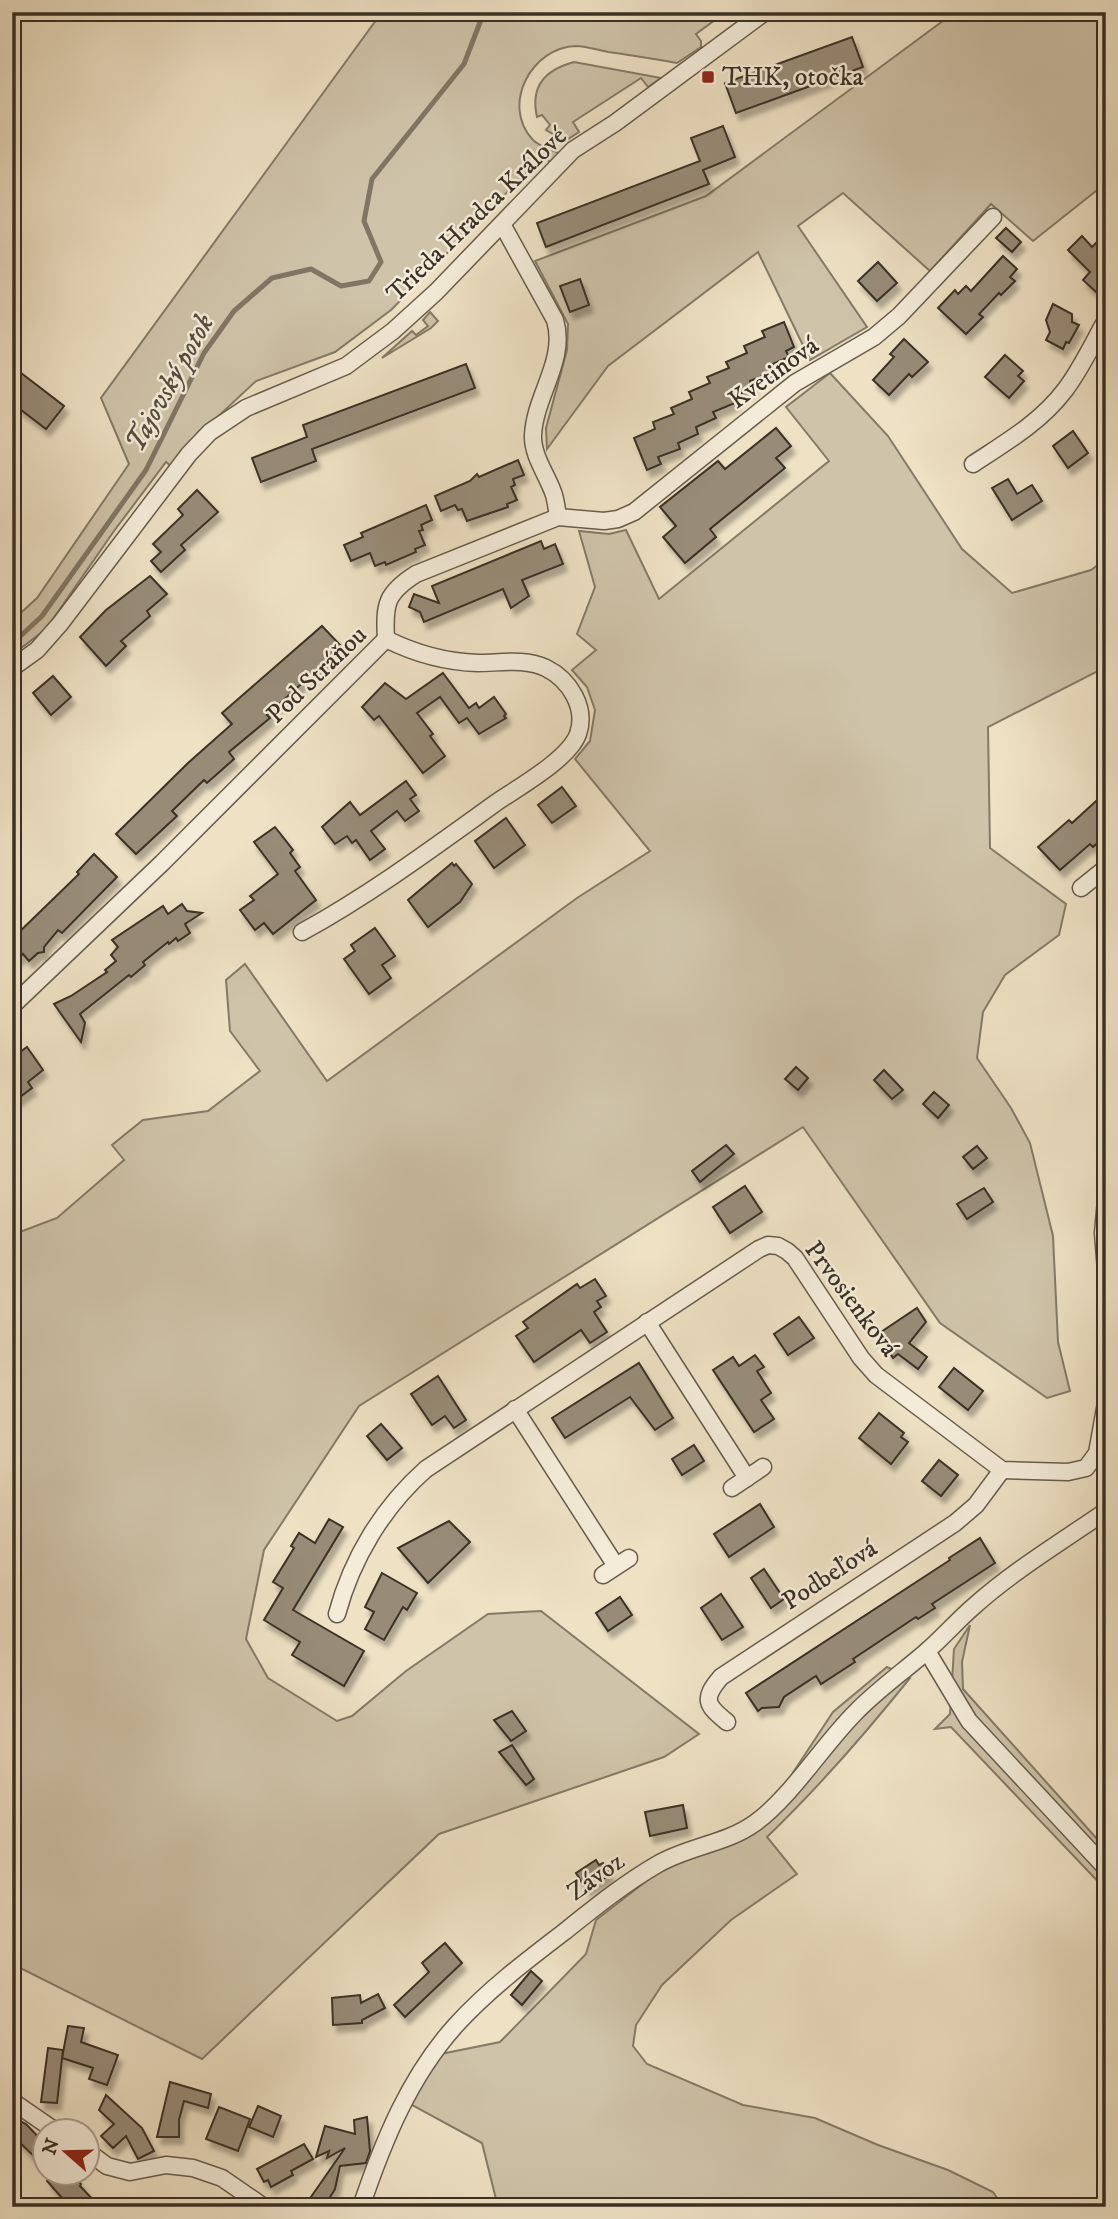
<svg xmlns="http://www.w3.org/2000/svg" width="1118" height="2219" font-family="'IM FELL DW Pica',serif">
  <style>
    .green { fill: #cfc3a9; stroke: #847a67; stroke-width: 2 }
    .lines { fill: none; stroke-linecap: round; stroke-linejoin: round }
    .stream { stroke: #817664; stroke-width: 5 }
    .building { fill: #988c78; stroke: #3a3025; stroke-width: 2; filter: url(#shadow) }
    .street-casing { stroke: #675c4d; stroke-width: 19 }
    .street { stroke: #f4ecd9; stroke-width: 16 }
    .poi-dot { fill: #8f2418; stroke: #f4ecd9; stroke-width: 2.5 }
    .labels { text-anchor: middle; dominant-baseline: central; stroke-width: 5; stroke-linejoin: round; paint-order: stroke }
    .poi-label { font-size: 26px; fill: #3a3025; stroke: #f4ecd9; text-anchor: start }
    .street-label { font-size: 26px; fill: #3a3025; stroke: #f4ecd9 }
    .water-label { font-size: 28px; font-style: italic; fill: #584d3f; stroke: #f4ecd9 }
  </style>
  <defs>
    <filter id="shadow"><feDropShadow dx="4" dy="7" stdDeviation="2" flood-color="#0004"/></filter>
  </defs>
  <rect width="100%" height="100%" fill="#eee1c4"/>
  <filter id="stains"><feTurbulence type="fractalNoise" baseFrequency=".00286" numOctaves="4"/><feColorMatrix values="0 0 0 0 .2 0 0 0 0 .09 0 0 0 0 .02 0 0 0 .5 -.17"/></filter>
  <radialGradient id="worn" r=".72"><stop offset=".6" stop-color="#630" stop-opacity="0"/><stop offset="1" stop-color="#630" stop-opacity=".3"/></radialGradient>
  <g class="green">
    <path d="M382 12H726L696 34 701 41V47L677 63C654 59 631 55 608 52 598 50 586 46 576 46 532 47 500 105 533 140 540 147 552 150 561 154L552 164 543 156 391 310 335 352 256 381 209 425 173 468 166 462 114 531 46 629 12 655V621L37 598 129 464 101 398Z"/>
    <path d="M955 12H1106V183L1033 241 991 204 930 271 843 193 798 226 867 327 810 360 758 252 608 366 547 449 546 428 567 350 568 324 535 261 706 196Z"/>
    <path d="M574 62 661 78 648 87 641 78 573 122 579 132 565 141 546 130 550 125 542 115 537 117C530 86 545 70 574 62Z"/>
    <path d="M430 312 438 321 431 328 382 358 412 331 416 335 428 326 423 320Z"/>
    <path d="M830 373 888 436 962 549 1012 593 1091 570 1106 559V667L988 727 990 848 1066 904 1059 935 1005 975 983 1012 977 1058 1011 1108 1030 1143 1053 1236 1058 1342 1070 1391 1047 1398 940 1323 803 1127 359 1406 264 1550 246 1639 268 1678 337 1721 352 1716 406 1671 488 1614 541 1611 699 1734 664 1757 439 1834 202 2059 12 1964V1235L57 1218 124 1160 112 1145 143 1120 208 1111 260 1071 230 1031 226 980 245 964 327 1081 577 898 650 851 575 759 590 741 595 710 587 687 572 670 596 650 577 634 595 587 579 531 609 534 626 530 659 599 829 461 786 407Z"/>
    <path d="M970 1625 962 1662 963 1689 1106 1849V1890L951 1727 935 1729 950 1714 954 1649Z"/>
    <path d="M887 1667 910 1678C865 1734 819 1787 767 1837L797 1874 731 1920 662 1985 636 2025 633 2046 647 2064 743 2105 815 2118 878 2145 948 2170 993 2192 1003 2207H498L482 2143 410 2104 441 2054 500 2042 586 1954 596 1920 658 1872 717 1848 773 1803 833 1712Z"/>
  </g>
  <g class="lines">
    <path class="stream" d="M12 644 42 616 146 470 204 353 234 311 272 278 311 269 341 286 369 281 381 262 364 221 372 179 464 64 484 12"/>
  </g>
  <g class="building">
    <path d="M852 37 863 67 736 113 725 83Z"/>
    <path d="M723 126 735 157 703 170 709 184 546 247 537 223 700 161 691 138Z"/>
    <path d="M1006 228 1021 242 1012 252 996 238Z"/>
    <path d="M1106 233V267L1099 273 1106 279V283L1096 292 1083 280 1090 272 1068 250 1082 236 1092 247Z"/>
    <path d="M1003 256 1017 269 1010 277 1015 281 1001 295 999 293 979 314 983 317 966 334 938 308 955 290 958 294 966 286 971 291Z"/>
    <path d="M878 262 897 283 877 301 858 281Z"/>
    <path d="M580 279 589 305 570 312 560 286Z"/>
    <path d="M1053 304 1072 314V322L1079 325 1069 343 1066 342 1063 349 1046 340 1050 332 1046 320Z"/>
    <path d="M784 322 794 347 786 351 789 357 768 366 771 372 750 381 753 388 732 397 735 403 713 412 716 418 696 427 698 434 678 443 680 449 658 457 661 464 647 470 634 438 655 429 653 422 674 414 671 408 692 399 689 392 710 383 707 377 729 368 726 362 747 353 744 346 765 337 762 331Z"/>
    <path d="M904 339 928 362 912 377 909 374 889 395 873 380 894 357 890 354Z"/>
    <path d="M1005 355 1023 371 1018 376 1024 381 1009 398 985 377Z"/>
    <path d="M466 364 475 388 312 449 316 461 261 482 252 458 307 437 303 425Z"/>
    <path d="M12 366 64 406 46 429 12 403Z"/>
    <path d="M776 428 791 446 776 458 785 468 710 529 716 537 685 563 663 537 676 526 660 507 718 461 725 469Z"/>
    <path d="M1073 431 1088 453 1068 468 1053 446Z"/>
    <path d="M518 460 524 475 513 479 515 485 511 487 517 500 507 504 508 507 467 521 462 509 458 510 455 505 441 511 435 496 470 481 477 474 479 477Z"/>
    <path d="M1008 479 1017 494 1032 485 1042 501 1012 520 992 488Z"/>
    <path d="M197 490 218 512 181 545 185 550 161 572 151 561 161 552 153 544 183 515 178 509Z"/>
    <path d="M426 505 432 520 421 525 423 530 419 531 425 545 415 549 416 552 386 565 385 562 375 566 370 553 351 561 344 545 363 537 361 533Z"/>
    <path d="M541 541 544 549 555 544 563 564 522 580 529 596 511 608 503 589 424 622 420 612 409 607 414 594 439 603 432 586Z"/>
    <path d="M150 576 167 594 147 611 150 616 121 641 126 646 106 666 80 637 106 610Z"/>
    <path d="M322 626 340 645 332 653 336 657 320 667 267 715 270 718 229 752 234 759 207 783 204 780 172 811 177 816 136 854 116 834 188 763 232 724 222 713Z"/>
    <path d="M443 673 469 708 476 703 479 708 494 697 506 714 504 716 506 718 479 734 467 718 459 723 440 697 417 713 433 734 430 736 445 756 423 773 379 716 374 720 362 707 385 683 406 699Z"/>
    <path d="M53 676 71 697 51 715 33 693Z"/>
    <path d="M406 781 416 795 410 799 419 811 405 821 397 811 371 831 385 849 370 860 356 840 352 843 347 836 335 844 322 827 350 802 360 815Z"/>
    <path d="M562 787 576 806 552 823 538 805Z"/>
    <path d="M1106 792V835L1093 847 1090 844 1060 870 1038 847 1069 820 1072 823Z"/>
    <path d="M506 818 525 845 494 868 475 841Z"/>
    <path d="M275 827 293 850 290 853 300 867 295 871 316 900 273 934 264 923 255 930 240 910 254 900 250 896 278 874 254 842Z"/>
    <path d="M94 854 117 877 62 933 58 930 44 947V952L38 953 29 961 23 954 12 963V939L79 874 77 872Z"/>
    <path d="M452 863 454 866 456 864 472 884 460 902 428 927 408 900Z"/>
    <path d="M182 904 187 911 202 913 185 924 190 933 178 941 176 938 169 944 168 942 143 962 145 965 131 977 129 975 80 1014 85 1023 81 1042 54 1004 71 996 107 972 105 970 116 961 111 955 118 947 112 940 163 906 168 914Z"/>
    <path d="M375 928 395 956 382 965 391 978 369 994 344 959 355 951 351 945Z"/>
    <path d="M27 1047 43 1070 28 1082 32 1088 12 1103V1058Z"/>
    <path d="M796 1067 808 1078 798 1090 785 1079Z"/>
    <path d="M884 1070 903 1090 892 1099 874 1080Z"/>
    <path d="M934 1092 949 1105 938 1118 923 1104Z"/>
    <path d="M726 1145 734 1154 700 1182 692 1171Z"/>
    <path d="M977 1146 987 1158 973 1169 963 1157Z"/>
    <path d="M745 1186 762 1212 730 1233 713 1207Z"/>
    <path d="M984 1188 993 1202 967 1219 957 1204Z"/>
    <path d="M595 1279 606 1296 597 1301 601 1307 594 1312 607 1332 590 1343 581 1330 534 1362 516 1336 528 1328 523 1322 577 1284 580 1288Z"/>
    <path d="M917 1308 926 1322 909 1343 927 1357 918 1369 898 1354 893 1358 878 1334Z"/>
    <path d="M799 1317 814 1338 788 1355 774 1334Z"/>
    <path d="M755 1355 764 1367 757 1371 771 1393 761 1400 774 1419 754 1432 713 1370 733 1357 739 1366Z"/>
    <path d="M639 1363 673 1418 655 1430 630 1397 565 1438 552 1418Z"/>
    <path d="M954 1368 983 1391 968 1410 939 1387Z"/>
    <path d="M438 1376 466 1420 454 1428 445 1416 432 1425 411 1394Z"/>
    <path d="M879 1413 904 1433 901 1437 908 1442 891 1464 859 1438Z"/>
    <path d="M381 1424 402 1448 387 1460 367 1436Z"/>
    <path d="M694 1445 704 1461 682 1475 672 1459Z"/>
    <path d="M939 1460 958 1475 941 1496 922 1481Z"/>
    <path d="M760 1504 774 1527 729 1557 714 1534Z"/>
    <path d="M329 1519 343 1527 293 1610 364 1651 344 1686 292 1655 300 1642 264 1620 283 1588 273 1582 294 1548 291 1546 299 1533 315 1543Z"/>
    <path d="M449 1521 470 1542 428 1583 398 1548Z"/>
    <path d="M980 1538 995 1563 932 1604 935 1608 918 1619 916 1617 853 1659 855 1662 821 1684 816 1676 784 1697 779 1707 762 1708 758 1711 746 1693 950 1560 949 1558Z"/>
    <path d="M764 1569 784 1599 771 1608 751 1578Z"/>
    <path d="M382 1573 417 1593 407 1610 403 1607 384 1640 365 1629 374 1612 365 1607Z"/>
    <path d="M721 1594 743 1627 722 1640 701 1608Z"/>
    <path d="M620 1597 632 1615 608 1631 596 1613Z"/>
    <path d="M512 1711 526 1731 511 1741 494 1720Z"/>
    <path d="M512 1745 534 1779 526 1785 499 1752Z"/>
    <path d="M683 1805 687 1828 650 1836 645 1812Z"/>
    <path d="M596 1860 599 1865 603 1863 610 1875 586 1889 576 1873Z"/>
    <path d="M445 1943 462 1963 405 2017 394 2005 429 1972 422 1963Z"/>
    <path d="M531 1971 542 1981 522 2005 511 1995Z"/>
    <path d="M378 1994 385 2008 362 2020V2023L333 2025 332 1998 360 1995 361 2003Z"/>
    <path d="M68 2026 84 2028 81 2042 118 2055 107 2085 89 2079 93 2068 62 2058Z"/>
    <path d="M48 2048 63 2050 57 2103 41 2102Z"/>
    <path d="M170 2082 211 2094 208 2108 184 2101 179 2120V2137H157Z"/>
    <path d="M106 2095 142 2128 154 2151 138 2159 126 2136 113 2148 101 2136 114 2124 99 2110Z"/>
    <path d="M258 2106 281 2116 273 2137 249 2127Z"/>
    <path d="M219 2107 250 2119 238 2151 206 2139Z"/>
    <path d="M12 2117 26 2124 46 2145V2168L12 2135Z"/>
    <path d="M367 2117 370 2151 366 2163 340 2166 335 2189 324 2207H304L345 2148 327 2158 329 2151 316 2157 325 2126 355 2134 354 2120Z"/>
    <path d="M304 2144 313 2159 291 2171 293 2175 271 2187 268 2180 264 2182 257 2169Z"/>
    <path d="M54 2174H72L81 2184 80 2186 100 2207H70L47 2181Z"/>
  </g>
  <g class="lines">
    <defs>
      <g id="street">
        <path d="M502 224 555 320C567 360 535 395 533 435 532 456 548 476 554 495 556 502 557 510 558 517"/>
        <path d="M973 464C1005 443 1041 422 1065 390 1081 369 1093 343 1106 320"/>
        <path d="M386 639C384 604 386 593 416 574L558 517 604 521 618 519 634 512 795 383 874 337 899 316 993 217"/>
        <path d="M12 668 37 650 60 624 189 454 210 432 246 408 346 366 393 331 436 292 573 150 615 123 765 12"/>
        <path d="M1081 888 1106 868"/>
        <path d="M302 932C371 894 433 848 497 802 519 787 569 759 578 734 587 708 570 680 546 668 525 658 500 663 478 663 444 662 416 654 386 639"/>
        <path d="M12 1006 162 863 386 639"/>
        <path d="M1106 1200 1103 1233 1106 1271"/>
        <path d="M647 1322 747 1478"/>
        <path d="M515 1409 616 1566"/>
        <path d="M732 1488 763 1467"/>
        <path d="M603 1575 629 1558"/>
        <path d="M337 1614C352 1558 383 1507 426 1469L759 1249 768 1245 778 1246 787 1251 795 1258 861 1358 876 1375 1002 1470 1068 1472 1086 1468 1097 1453 1106 1403"/>
        <path d="M927 1651 969 1721 1106 1868"/>
        <path d="M727 1722C706 1705 702 1699 721 1677L955 1523 976 1505 1002 1470"/>
        <path d="M12 2101 57 2132"/>
        <path d="M88 2152 107 2166 130 2172 166 2165 193 2168 222 2178 264 2207"/>
        <path d="M361 2207C383 2142 409 2077 456 2025 488 1990 526 1961 564 1932 594 1908 625 1883 658 1864 689 1846 726 1844 755 1823 791 1797 823 1745 855 1713 877 1690 903 1672 927 1651 943 1637 957 1621 973 1607 1013 1571 1061 1542 1106 1511"/>
      </g>
    </defs>
    <use href="#street" class="street-casing"/>
    <use href="#street" class="street"/>
  </g>
  <rect class="poi-dot" x="701" y="70" width="14" height="14" rx="3.5"/>
  <g class="labels">
    <g class="poi-label">
      <text x="722" y="77">THK, otočka</text>
    </g>
    <g class="street-label">
      <text transform="translate(477 215) rotate(-44)">Trieda Hradca Králové</text>
      <text transform="translate(774 373) rotate(-36)">Kvetinová</text>
      <text transform="translate(317 675) rotate(-44)">Pod Stráňou</text>
      <text transform="translate(851 1299) rotate(53)">Prvosienková</text>
      <text transform="translate(830 1575) rotate(-33)">Podbeľová</text>
      <text transform="translate(596 1877) rotate(-36)">Závoz</text>
    </g>
    <g class="water-label">
      <text transform="translate(170 383) rotate(-61)">Tajovský potok</text>
    </g>
  </g>
  <rect width="1118" height="2219" fill="none" stroke="#eee1c4" stroke-width="42"/>
  <rect x="14" y="14" width="1090" height="2191" fill="none" stroke="#3a3025" stroke-width="3.5"/>
  <rect x="21" y="21" width="1076" height="2177" fill="none" stroke="#3a3025" stroke-width="2"/>
  <g transform="translate(66 2152) rotate(290)"><circle r="33" fill="#f4ecd9" stroke="#aaa191" stroke-width="2"/>
  <path d="M0-5L12 26L0 18L-12 26Z" fill="#8f2418"/>
  <text y="-10" font-size="19" font-weight="bold" text-anchor="middle" fill="#3a3025">N</text>
  </g>
  <rect width="100%" height="100%" filter="url(#stains)"/>
  <rect width="100%" height="100%" fill="url(#worn)"/>
</svg>
